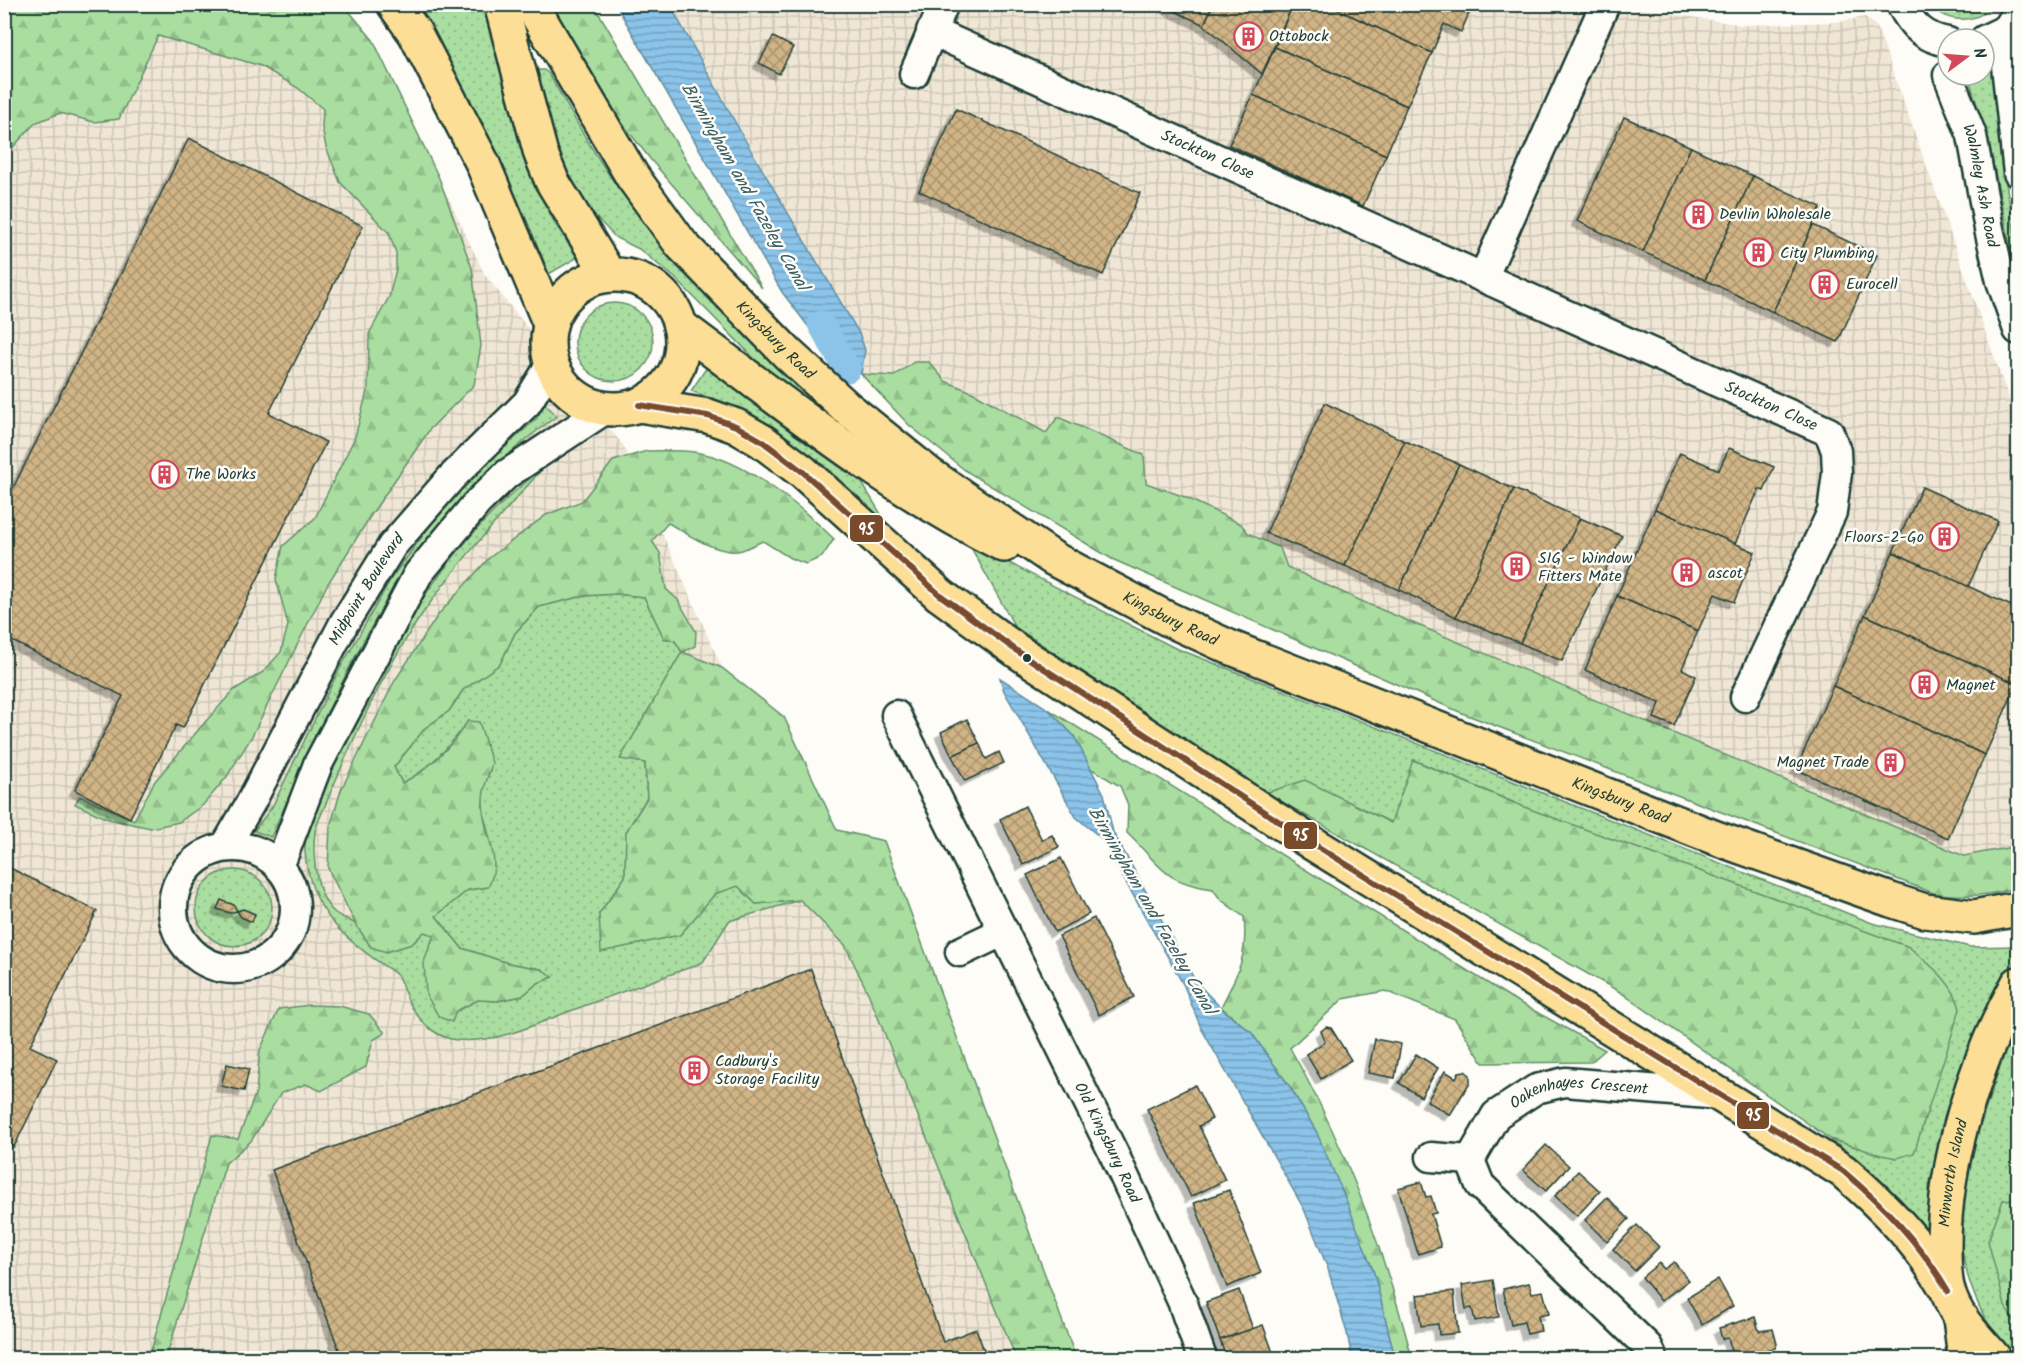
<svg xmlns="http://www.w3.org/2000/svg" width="2023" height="1363" font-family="Kalam,sans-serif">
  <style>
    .industrial { fill: url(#industrial-grid) }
    .grass { fill: url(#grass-dots); stroke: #648e6a; stroke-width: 1.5 }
    .forest { fill: url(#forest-firs); stroke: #648e6a; stroke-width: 1.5 }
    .water { fill: url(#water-rules); stroke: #608da1; stroke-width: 1.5 }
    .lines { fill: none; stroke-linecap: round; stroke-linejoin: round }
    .canal { stroke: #8bc3e9; stroke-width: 27 }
    .building { fill: url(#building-cross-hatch); stroke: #1f3d34; stroke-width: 1.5; filter: url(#shadow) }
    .minor-casing { stroke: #1f3d34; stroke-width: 33 }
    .major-casing { stroke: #1f3d34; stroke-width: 38 }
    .highway-casing { stroke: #1f3d34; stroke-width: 38 }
    .minor { stroke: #fdfcf7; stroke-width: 28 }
    .major { stroke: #fdde96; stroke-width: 33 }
    .highway { stroke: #fdde96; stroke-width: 33 }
    .bus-1-casing { stroke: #fdfcf7; stroke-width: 10 }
    .bus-1 { stroke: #7a4b2a; stroke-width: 6 }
    .bus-dot { fill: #1f3d34; stroke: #fdfcf7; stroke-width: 2 }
    .labels { text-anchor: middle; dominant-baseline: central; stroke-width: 5; stroke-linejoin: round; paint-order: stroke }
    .poi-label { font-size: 16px; fill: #1f3d34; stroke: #fdfcf7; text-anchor: start }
    .street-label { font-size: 16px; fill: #1f3d34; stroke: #fdfcf7 }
    .water-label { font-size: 18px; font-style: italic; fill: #3a5e61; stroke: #fdfcf7 }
    .line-badge { stroke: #fdfcf7; stroke-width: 2 }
    .badge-label { font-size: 16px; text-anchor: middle; font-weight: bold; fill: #fff }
  </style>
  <defs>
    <pattern id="industrial-grid" width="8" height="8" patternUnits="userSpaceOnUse" patternTransform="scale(1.5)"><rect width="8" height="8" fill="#f0e6d5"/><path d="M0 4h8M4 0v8" fill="none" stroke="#cdc6b7"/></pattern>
    <pattern id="grass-dots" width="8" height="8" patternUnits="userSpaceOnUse" patternTransform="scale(1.5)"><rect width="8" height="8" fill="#aadea1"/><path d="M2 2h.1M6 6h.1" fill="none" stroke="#92bf8b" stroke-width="1.8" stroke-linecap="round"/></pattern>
    <pattern id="forest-firs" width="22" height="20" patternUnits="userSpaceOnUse" patternTransform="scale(1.5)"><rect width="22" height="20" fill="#aadea1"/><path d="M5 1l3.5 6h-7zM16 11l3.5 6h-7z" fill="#92bf8b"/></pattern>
    <pattern id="water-rules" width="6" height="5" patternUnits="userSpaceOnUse" patternTransform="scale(1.5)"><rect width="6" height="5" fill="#8bc3e9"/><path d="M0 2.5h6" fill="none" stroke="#71a0be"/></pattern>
    <pattern id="building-cross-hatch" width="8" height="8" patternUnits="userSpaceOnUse" patternTransform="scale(1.5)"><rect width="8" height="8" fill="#d1b486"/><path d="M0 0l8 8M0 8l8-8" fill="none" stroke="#a9946e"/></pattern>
    <filter id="shadow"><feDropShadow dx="-5.5" dy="5.5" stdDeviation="0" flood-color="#0004"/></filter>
  </defs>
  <rect width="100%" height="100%" fill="#fdfcf7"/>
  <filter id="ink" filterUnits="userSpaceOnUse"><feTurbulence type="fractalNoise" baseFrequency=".0167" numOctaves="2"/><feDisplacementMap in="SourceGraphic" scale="12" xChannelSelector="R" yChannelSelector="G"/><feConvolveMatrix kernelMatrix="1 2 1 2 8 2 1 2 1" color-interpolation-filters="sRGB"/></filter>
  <g filter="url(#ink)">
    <g class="industrial">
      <path d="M1610 4 1742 25 1836 22 1865 17 1877 27 2018 424V847L1958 861 1076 500 861 374 865 350 670 5Z"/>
      <path d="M151 5 373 40 485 275 623 445 722 668 784 717 837 830 884 841 1076 1358H5L4 143Z"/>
    </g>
    <g class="grass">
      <path d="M474 5H489L535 182 555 224 578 257 549 274C513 184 469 98 420 13H473Z"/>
      <path d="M1929 5H1994C1975 24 1948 24 1929 5Z"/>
      <path d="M1992 62 2000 149 2018 252V282L1990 149 1968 75H1984V63Z"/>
      <path d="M538 70H544L549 74C574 117 598 163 629 202 696 288 772 366 854 436L753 361 751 355 675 278 639 249 616 238 587 208 557 163 534 77Z"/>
      <circle cx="614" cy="342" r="39"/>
      <path d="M707 367 856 473 899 544 752 414 691 391Z"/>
      <path d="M545 404 557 416C403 525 345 672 271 837L254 831 272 807 337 674 392 577 433 522 477 472 536 419Z"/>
      <path d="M542 469C502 515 460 560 425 610 379 676 347 753 316 827 311 850 315 895 334 912 340 917 349 919 355 924 362 930 367 940 372 947L412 944 424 932 434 935 424 962 456 1011 478 1000 498 1001 522 996 538 983 553 977 541 969 508 963 462 948 436 916 468 890 488 887C490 875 494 860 492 849 487 824 475 796 490 771L468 721C451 746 430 769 402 783L394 767 425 728 449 711 463 690 500 664 515 633 539 607 583 596 616 594 644 597 664 638 675 641 682 652 621 758 645 763 647 798 626 832 625 877 599 914 715 893 738 886 756 904 800 900 729 921 703 962 691 967C652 981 613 995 573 1010 537 1023 498 1044 458 1040 431 1038 413 1014 404 991 401 983 399 975 392 971 346 941 310 912 305 852 303 828 319 801 328 779 376 665 441 546 542 469Z"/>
      <path d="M968 542 1173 647 1872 923 1970 947 2018 946V955L1989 1010 1945 1127 1929 1185V1232C1900 1195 1868 1167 1830 1139L1897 1158 1524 807 1414 760 1392 823 1306 781 1266 793 1015 627Z"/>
      <circle cx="234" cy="908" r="38"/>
      <path d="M2018 1017V1199L2003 1200 2009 1313 2018 1329V1358H2016C1977 1321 1957 1262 1960 1209 1961 1183 1970 1158 1978 1133 1990 1094 2004 1055 2018 1017Z"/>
    </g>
    <g class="forest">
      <path d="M5 5H344L373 40 439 178 472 268 481 346 474 385 430 429 373 512 327 585 251 738 226 778 203 805 179 822 151 828 108 819 75 804 80 796 134 820 155 781 206 721 234 690 263 672 281 652 288 625 276 579 283 546 315 518 355 437 368 388 369 334 389 297 396 269V253L389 233 340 182 326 147 322 128 323 109 298 88 261 66 158 36 119 119 94 122 60 113 35 123 5 156Z"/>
      <path d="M414 5H474V13H420Z"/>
      <path d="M547 5H594L762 288 651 160 587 78Z"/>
      <path d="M914 362H929L945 381 974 393 1046 433 1058 417 1144 455 1146 483 1185 497 1241 524 1249 534 1280 548 1287 567 1368 604 1964 856 2018 846V887C1990 896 1966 897 1936 894L1462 713 1112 559 966 471 909 425 861 374 894 376Z"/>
      <path d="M647 451C663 451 679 450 694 452 743 458 799 505 834 539L822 557 806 564 790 558 763 541C753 545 741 553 730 551 709 549 686 533 668 523L652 541 660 553 666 589 678 600 696 632 695 646 683 652 722 668 784 717 837 830 884 841 1076 1358H1016L869 995 845 945 800 900 756 904 738 886 715 894 680 935 601 952 599 914 625 877 626 832 647 798 645 763 620 759 682 652 675 641 664 638 644 597 616 594 583 596 539 607 515 633 500 664 463 690 449 711 425 728 394 767 402 783C430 770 451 746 468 721L479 722 492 763C487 781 482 788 483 809 485 838 503 860 488 887L468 890 436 916 462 948 508 963 541 969 553 977 538 983 522 996 498 1001 478 1000 456 1011 452 1022 439 1017 426 994 424 962 434 935 424 932 412 944 386 952 371 947 356 925 328 868 330 827 341 790 394 682 438 615 489 558 546 515 582 501 613 461Z"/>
      <path d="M1048 709 1513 999 1605 1050 1591 1062 1483 1063 1455 1019 1385 991 1343 999 1290 1048C1346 1146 1384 1250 1412 1358H1395L1374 1273 1316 1131 1290 1087 1251 1032 1221 1007C1238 974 1248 956 1244 917L1220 899 1213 889C1161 882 1161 865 1127 833L1128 805 1120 786 1090 768 1074 736Z"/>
      <path d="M1413 760 1524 807 1909 947C1929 964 1954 982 1960 1009L1914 1153 1897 1158 1881 1155 1830 1139 1620 992 1266 793 1305 780 1391 823Z"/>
      <path d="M310 1005 339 1006 369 1014 385 1033 373 1040 366 1067 321 1091 306 1084 281 1093 251 1141 226 1163 166 1358H149L212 1135 238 1139 256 1092 260 1050 279 1009Z"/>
      <path d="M2018 1199V1329L2005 1306 1988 1241 2003 1200Z"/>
    </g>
    <g class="water">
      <path d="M616 5H670L753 154 859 333 865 350 861 374 814 334 782 292Z"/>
      <path d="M1000 678 1048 709 1074 736 1104 794 1113 832 1196 982 1221 1008 1251 1032 1290 1087 1316 1131 1347 1202 1374 1273 1395 1358H1352L1347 1333 1328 1269 1304 1209 1201 1028 1184 986 1101 838 1076 817 1004 691Z"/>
    </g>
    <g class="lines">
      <path class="canal" d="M821 324 847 369"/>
    </g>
    <g class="building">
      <path d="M1160 4H1213L1204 25Z"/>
      <path d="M1213 4H1293L1262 74 1204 25Z"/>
      <path d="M1293 4H1326L1432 53 1407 106 1275 47Z"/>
      <path d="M1326 4H1473L1461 32 1444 24 1432 53Z"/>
      <path d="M773 37 793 47 779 74 759 63Z"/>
      <path d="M1275 47 1407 106 1386 155 1253 95Z"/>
      <path d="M1253 95 1386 155 1363 206 1229 145Z"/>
      <path d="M956 109 1140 193 1103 275 919 191Z"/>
      <path d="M1624 117 1691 147 1643 252 1577 221Z"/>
      <path d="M189 138 363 226 269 413 326 442 183 728 176 725 130 818 75 790 123 696 4 637V506Z"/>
      <path d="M1691 147 1753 176 1705 280 1643 252Z"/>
      <path d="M1753 176 1821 207 1773 312 1705 280Z"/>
      <path d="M1813 225 1877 255 1838 342 1773 312Z"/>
      <path d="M1325 403 1405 441 1345 566 1266 533Z"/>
      <path d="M1405 441 1459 464 1399 590 1345 566Z"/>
      <path d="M1729 448 1774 467 1764 491 1759 489 1735 544 1655 509 1680 453 1719 470Z"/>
      <path d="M1459 464 1514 489 1456 617 1399 590Z"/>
      <path d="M1922 487 1998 521 1968 587 1893 552Z"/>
      <path d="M1514 489 1580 518 1520 643 1456 617Z"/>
      <path d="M1655 509 1755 552 1734 602 1715 594 1698 631 1617 596Z"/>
      <path d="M1580 518 1622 536 1562 661 1520 643Z"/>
      <path d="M1893 552 2018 609 2017 684 1865 615Z"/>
      <path d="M1617 596 1698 631 1682 669 1696 676 1674 726 1654 718 1660 703 1585 670Z"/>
      <path d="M1865 615 2017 684 1985 755 1833 686Z"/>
      <path d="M1833 686 1985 755 1948 838 1796 769Z"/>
      <path d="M967 719 979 743 952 756 941 732Z"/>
      <path d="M979 743 986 759 999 752 1004 763 965 781 952 756Z"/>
      <path d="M1025 806 1042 840 1052 835 1059 847 1023 865 1000 819Z"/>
      <path d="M1061 858 1089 914 1055 932 1027 875Z"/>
      <path d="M4 865 97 911 30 1046 57 1059 14 1147 4 1142Z"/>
      <path d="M221 900 234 905 237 911 230 913 217 909Z"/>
      <path d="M243 909 255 914 252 922 241 917 237 911Z"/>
      <path d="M1094 918 1134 997 1099 1015 1059 936Z"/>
      <path d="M811 969 943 1342 976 1329 987 1358H342L272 1170Z"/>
      <path d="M1326 1027 1331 1028 1351 1060 1321 1079 1306 1054 1325 1042 1321 1031Z"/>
      <path d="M1375 1039 1401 1044 1395 1078 1368 1073Z"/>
      <path d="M1416 1054 1438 1068 1421 1097 1399 1083Z"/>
      <path d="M227 1064 249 1069 244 1091 221 1086Z"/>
      <path d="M1445 1071 1456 1078 1459 1072 1465 1071 1470 1075V1082L1450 1115 1427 1101Z"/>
      <path d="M1195 1085 1212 1119 1199 1126 1225 1180 1191 1197 1147 1109Z"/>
      <path d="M1546 1145 1569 1166 1546 1191 1523 1170Z"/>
      <path d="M1578 1171 1600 1191 1577 1216 1555 1196Z"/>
      <path d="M1421 1182 1426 1197 1431 1196 1436 1213 1431 1214 1441 1247 1418 1254 1398 1188Z"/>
      <path d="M1229 1190 1261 1273 1227 1287 1194 1203Z"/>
      <path d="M1607 1197 1629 1219 1607 1242 1585 1220Z"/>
      <path d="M1637 1225 1659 1247 1635 1271 1613 1249Z"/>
      <path d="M1674 1262 1689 1280 1661 1301 1642 1277 1659 1263 1664 1269Z"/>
      <path d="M1718 1279 1733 1306 1702 1325 1687 1298Z"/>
      <path d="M1493 1280 1499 1317 1475 1321 1472 1308 1466 1309 1462 1285Z"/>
      <path d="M1529 1283 1532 1293 1543 1291 1549 1314 1538 1316 1541 1331 1527 1334 1524 1322 1511 1325 1503 1289Z"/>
      <path d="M1239 1290 1253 1329 1220 1340 1206 1302Z"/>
      <path d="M1454 1291 1458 1333 1439 1335 1438 1324 1421 1326 1417 1295Z"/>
      <path d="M1755 1317 1759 1331 1773 1329 1777 1344 1775 1348 1734 1358 1728 1338 1722 1339 1719 1328Z"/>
      <path d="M1263 1325 1275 1358H1226L1220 1340Z"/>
    </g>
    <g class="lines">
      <defs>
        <g id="minor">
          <path d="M1901 4C1912 26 1924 38 1948 42"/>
          <path d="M2007 29 2006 66 2018 173"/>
          <path id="s1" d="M931 31 1829 432 1836 451 1837 473 1832 512 1745 697"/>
          <path d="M1984 40 2007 29 2018 11"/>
          <path d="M914 74 944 4"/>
          <path id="s2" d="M1948 75 1972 136 1989 229 2001 281 2018 330"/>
          <path d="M1483 278 1605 4"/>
          <path id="s3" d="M896 715 1113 1152 1182 1301 1202 1358"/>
          <path id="s4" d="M225 847 250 804 344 623 392 546 451 478 527 403 551 364"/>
          <circle cx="234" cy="908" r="61"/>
          <path d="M279 867 318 764 418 574 477 503 507 474 606 409"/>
          <path d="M960 952 1004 931"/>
          <path d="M1431 1157 1470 1160"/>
          <path id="s5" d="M1653 1358 1648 1347 1480 1185 1470 1160 1496 1115 1536 1089 1565 1082 1720 1095"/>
        </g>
        <path id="major" d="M1960 1318 1965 1358"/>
        <g id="highway">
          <path d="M394 4 415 33 482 162 550 324"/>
          <path d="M501 4 541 154 552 181 609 275"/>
          <path id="s6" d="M531 4 632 176 681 244 788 354 846 407 930 475 1054 559 1166 618 1229 647 1716 838 1891 900 1925 911 1974 917 2018 909"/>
          <circle cx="615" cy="342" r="67"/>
          <path d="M680 326C784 403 887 487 1004 545"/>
          <path d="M639 405 708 416 736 426 762 441 803 472 940 595 1017 651 1312 843 1843 1171C1885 1207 1920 1243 1948 1291"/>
          <path id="s7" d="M1994 1358C1977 1338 1955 1318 1948 1291 1944 1277 1944 1260 1944 1246 1944 1159 1976 1059 2018 984"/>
        </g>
      </defs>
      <use href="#minor" class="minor-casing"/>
      <use href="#major" class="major-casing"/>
      <use href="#highway" class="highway-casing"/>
      <use href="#minor" class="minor"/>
      <use href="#major" class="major"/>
      <use href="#highway" class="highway"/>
      <defs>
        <path id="bus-1" d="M639 405 708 416 736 426 762 441 803 472 940 595 1017 651 1312 843 1843 1171C1885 1207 1920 1243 1948 1291"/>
      </defs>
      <use href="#bus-1" class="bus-1-casing"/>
      <use href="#bus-1" class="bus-1"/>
    </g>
  </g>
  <defs>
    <symbol id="building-ring" viewBox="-11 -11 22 22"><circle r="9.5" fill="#fdfcf7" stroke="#d1495b" stroke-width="1.5"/><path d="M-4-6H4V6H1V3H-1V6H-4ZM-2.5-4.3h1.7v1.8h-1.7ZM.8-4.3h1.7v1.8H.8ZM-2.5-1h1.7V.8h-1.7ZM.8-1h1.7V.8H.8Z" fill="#d1495b"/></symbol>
  </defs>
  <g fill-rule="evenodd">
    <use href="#building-ring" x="1232" y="20" width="33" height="33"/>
    <use href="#building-ring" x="1682" y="198" width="33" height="33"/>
    <use href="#building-ring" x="1742" y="236" width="33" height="33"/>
    <use href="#building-ring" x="1808" y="268" width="33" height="33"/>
    <use href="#building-ring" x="148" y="458" width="33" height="33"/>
    <use href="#building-ring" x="1928" y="520" width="33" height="33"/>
    <use href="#building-ring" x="1500" y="550" width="33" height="33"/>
    <use href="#building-ring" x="1670" y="556" width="33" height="33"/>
    <use href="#building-ring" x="1908" y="668" width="33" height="33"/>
    <use href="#building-ring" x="1874" y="746" width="33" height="33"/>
    <use href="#building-ring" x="678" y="1054" width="33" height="33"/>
  </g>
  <circle class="bus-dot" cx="1027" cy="658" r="5"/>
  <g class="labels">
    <g class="poi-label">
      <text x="1269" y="36">Ottobock</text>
      <text x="1719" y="214">Devlin Wholesale</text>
      <text x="1780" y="253">City Plumbing</text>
      <text x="1846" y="284">Eurocell</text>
      <text x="186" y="474">The Works</text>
      <text x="1924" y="537" text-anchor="end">Floors-2-Go</text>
      <text x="1538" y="558">SIG - Window<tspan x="1538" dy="18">Fitters Mate</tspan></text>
      <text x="1708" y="573">ascot</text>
      <text x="1946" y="685">Magnet</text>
      <text x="1869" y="762" text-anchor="end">Magnet Trade</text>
      <text x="715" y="1061">Cadbury's<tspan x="715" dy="18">Storage Facility</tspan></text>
    </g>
    <g class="street-label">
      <text stroke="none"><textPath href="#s1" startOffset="303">Stockton Close</textPath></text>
      <text stroke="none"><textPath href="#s2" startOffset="116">Walmley Ash Road</textPath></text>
      <text stroke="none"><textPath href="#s6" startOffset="418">Kingsbury Road</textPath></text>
      <text stroke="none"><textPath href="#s1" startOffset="920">Stockton Close</textPath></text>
      <text stroke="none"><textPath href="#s4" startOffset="294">Midpoint Boulevard</textPath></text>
      <text stroke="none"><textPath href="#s6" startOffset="904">Kingsbury Road</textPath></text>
      <text stroke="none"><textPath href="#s6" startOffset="1390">Kingsbury Road</textPath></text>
      <text stroke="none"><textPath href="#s5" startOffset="414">Oakenhayes Crescent</textPath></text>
      <text stroke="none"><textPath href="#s3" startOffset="477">Old Kingsbury Road</textPath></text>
      <text stroke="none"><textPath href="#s7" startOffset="201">Minworth Island</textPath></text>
    </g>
    <g class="water-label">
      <text transform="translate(744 187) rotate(60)">Birmingham and Fazeley Canal</text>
      <text transform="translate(1151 911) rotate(60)">Birmingham and Fazeley Canal</text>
    </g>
  </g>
  <g class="line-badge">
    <rect x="849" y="514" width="35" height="29" rx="6" fill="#7a4b2a"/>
    <rect x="1283" y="821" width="35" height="29" rx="6" fill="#7a4b2a"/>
    <rect x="1736" y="1101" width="34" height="29" rx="6" fill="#7a4b2a"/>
  </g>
  <g class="badge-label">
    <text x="866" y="535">95</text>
    <text x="1300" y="841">95</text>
    <text x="1753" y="1121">95</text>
  </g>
  <rect width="2023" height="1363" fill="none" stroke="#fdfcf7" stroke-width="24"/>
  <rect x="12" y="12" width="1999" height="1339" fill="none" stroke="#1f3d34" stroke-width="2" filter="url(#ink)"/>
  <g transform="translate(1966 57) rotate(74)"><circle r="28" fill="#fdfcf7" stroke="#a4b0a9" stroke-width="1.5"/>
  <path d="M0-4.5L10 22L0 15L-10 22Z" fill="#d1495b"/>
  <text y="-9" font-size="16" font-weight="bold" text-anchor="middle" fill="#1f3d34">N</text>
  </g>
</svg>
